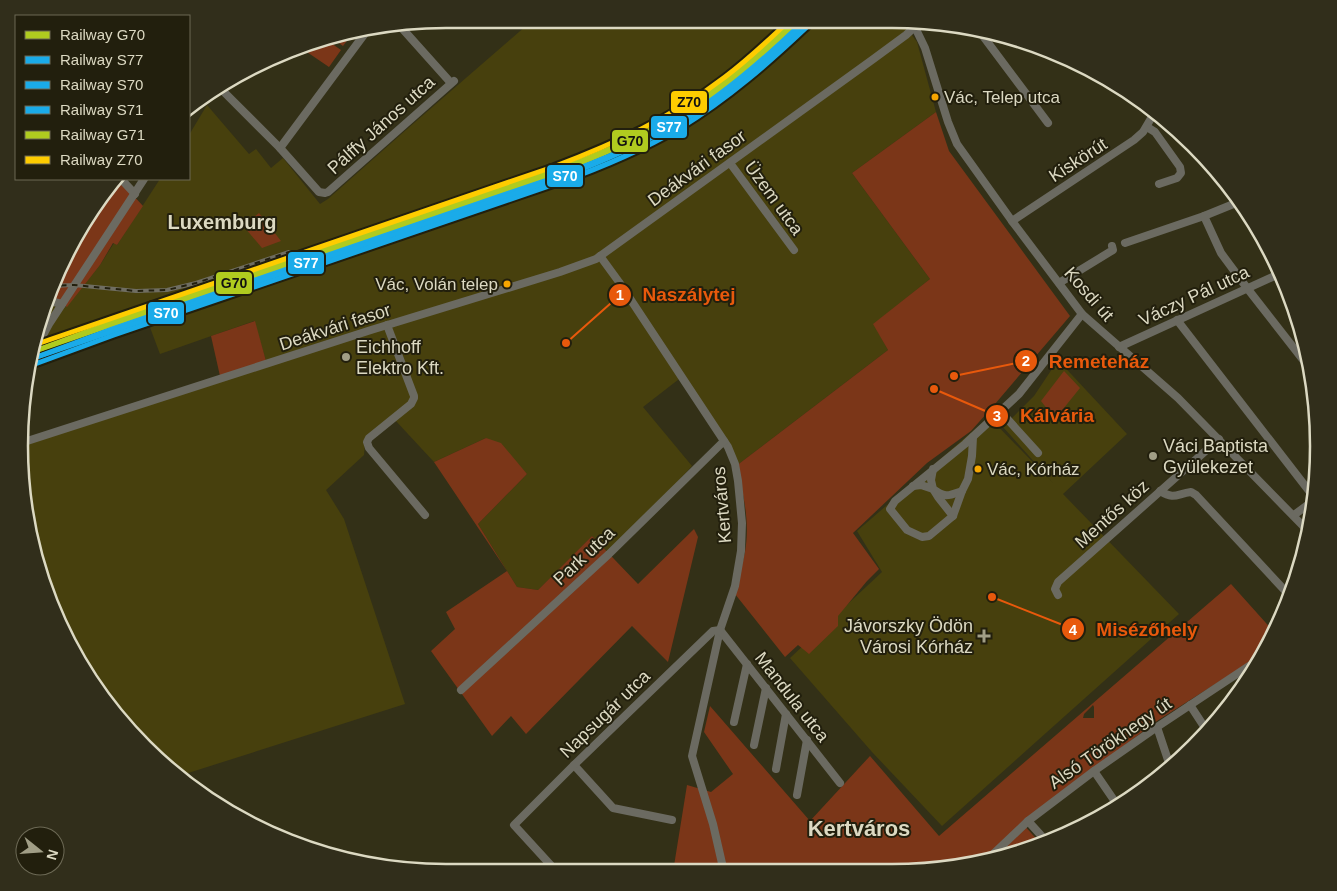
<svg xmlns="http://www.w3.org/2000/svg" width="1337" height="891" font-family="Arial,sans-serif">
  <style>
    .built { fill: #47400d }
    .green { fill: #7b3618; fill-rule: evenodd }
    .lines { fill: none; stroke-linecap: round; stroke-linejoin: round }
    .minor { stroke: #6b6a61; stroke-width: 8 }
    .rail-casing { stroke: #6f6d61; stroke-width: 4 }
    .rail { stroke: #221f0d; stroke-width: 2; stroke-dasharray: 5.5; stroke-linecap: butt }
    .rail-1-casing { stroke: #221f0d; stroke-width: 9 }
    .rail-2-casing { stroke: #221f0d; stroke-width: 9 }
    .rail-3-casing { stroke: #221f0d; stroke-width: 9 }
    .rail-4-casing { stroke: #221f0d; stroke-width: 9 }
    .rail-5-casing { stroke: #221f0d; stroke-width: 9 }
    .rail-6-casing { stroke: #221f0d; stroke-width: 9 }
    .rail-1 { stroke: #b0cb1f; stroke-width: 5 }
    .rail-2 { stroke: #1aabe9; stroke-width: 5 }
    .rail-3 { stroke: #1aabe9; stroke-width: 5 }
    .rail-4 { stroke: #1aabe9; stroke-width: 5 }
    .rail-5 { stroke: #b0cb1f; stroke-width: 5 }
    .rail-6 { stroke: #fecc00; stroke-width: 5 }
    .bus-dot { fill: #f7a600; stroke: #221f0d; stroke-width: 2 }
    .poi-dot { fill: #a19e86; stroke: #221f0d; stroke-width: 2 }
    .labels { text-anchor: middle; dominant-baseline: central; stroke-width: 4; stroke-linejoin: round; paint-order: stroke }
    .bus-label { font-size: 17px; fill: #dcd9c2; stroke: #221f0d; text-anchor: start }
    .street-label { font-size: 18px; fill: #dcd9c2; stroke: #221f0d }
    .poi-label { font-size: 18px; fill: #dcd9c2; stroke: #221f0d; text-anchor: start }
    .quarter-label { font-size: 20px; font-weight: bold; fill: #dcd9c2; stroke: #221f0d }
    .district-label { font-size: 22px; font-weight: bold; fill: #dcd9c2; stroke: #221f0d }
    .rim { fill: none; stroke: #dcd9c2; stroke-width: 2.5 }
    .leader { fill: none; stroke: #e8590c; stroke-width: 2 }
    .callout-dot { fill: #e8590c; stroke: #221f0d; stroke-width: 2 }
    .mark-label { font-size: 15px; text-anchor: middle; font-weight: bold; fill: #fff }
    .callout-label { font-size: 19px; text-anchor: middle; font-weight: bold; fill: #e8590c; stroke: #221f0d; stroke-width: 4; stroke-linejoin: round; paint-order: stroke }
    .line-badge { stroke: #221f0d; stroke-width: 2 }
    .badge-label { font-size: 14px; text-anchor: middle; font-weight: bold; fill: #fff }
    .pale-badge-label { font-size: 14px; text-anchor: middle; font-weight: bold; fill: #111 }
  </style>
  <rect width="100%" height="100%" fill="#333017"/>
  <g class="built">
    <path d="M534 19H891L915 21 909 31 917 42 936 112 852 173 930 279 874 324 888 350 736 466 683 376 643 407 692 466 610 555 592 536 538 590 517 587 478 524 527 474 486 438 434 462 395 420 365 443 364 455 326 490 344 519 405 704 182 775 144 747 76 659 27 529 21 440 266 361 254 321 160 354 148 322 32 364 47 302 52 300 66 307 100 265 114 243 117 245 160 179H189V135L207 105 249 154 256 149 271 168 283 158 320 204 328 199 406 130Z"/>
    <path d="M1058 360 1127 434 1063 494 1179 614 942 826 872 752 790 658 882 572 857 531 989 417 1053 483 1003 427 1034 396Z"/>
  </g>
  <g class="green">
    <path d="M352 34 343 46 332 38Z"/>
    <path d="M325 39 341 50 329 67 301 48C306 40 316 40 325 39Z"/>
    <path d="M936 112 949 151 1070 316 995 404 971 431 927 463 853 533 879 569 867 581 838 616V626L809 654 798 645 785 657 735 594C738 580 742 566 745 552 750 523 744 494 736 466L888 350 873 324 930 279 852 173Z"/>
    <path d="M114 179H118L143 206 117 245 113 243 100 265 67 307 53 300 47 302 51 282 107 185Z"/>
    <path d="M259 213 281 241 262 248 245 228 248 222Z"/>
    <path d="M255 321 266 361 220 376 211 336Z"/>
    <path d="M1064 371 1080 388 1055 419 1041 401Z"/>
    <path d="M486 438 501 443 527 474 478 524 517 587 538 590 592 536 638 584 694 529 698 537 668 662 632 626 526 734 511 716 492 736 431 651 455 629 446 612 507 571 434 462Z"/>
    <path d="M1231 584 1274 632 1261 655 1157 721 1033 814 1023 824 1041 844 984 861 981 858 973 864 892 872H673L687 785 711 792 733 774 704 732 710 706 810 821 870 756 939 836ZM1093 705 1094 707V718H1083L1084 714Z"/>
  </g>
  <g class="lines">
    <g class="minor">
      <path d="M912 21 925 48 948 122 957 144 1012 221 1082 314 1178 398 1309 532"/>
      <path d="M400 26 451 83"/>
      <path d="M977 28 1048 123"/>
      <path d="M218 86 280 148 319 192 325 193 328 192 454 81"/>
      <path d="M1147 127 1155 132 1180 167 1181 173 1177 178 1159 184"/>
      <path d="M280 148 366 32"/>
      <path d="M730 163 794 250"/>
      <path d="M121 179 135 194"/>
      <path d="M1204 216 1221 253 1247 288 1311 370"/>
      <path d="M1012 221 1134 140 1143 132 1153 115"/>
      <path d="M1125 243 1204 216 1236 203"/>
      <path d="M600 256 619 282 728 447 735 464 738 481 742 523 741 551 735 586 720 630 692 756 713 824 724 872"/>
      <path d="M1059 283 1113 250 1112 246"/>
      <path d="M46 303 54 302 62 304"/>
      <path d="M1177 320 1313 496"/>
      <path d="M387 325 414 396V398L411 404 369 438 367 442 369 448 425 515"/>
      <path d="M1119 347 1281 273"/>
      <path d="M36 348 49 324 144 179"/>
      <path d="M1001 412 1038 453"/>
      <path d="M21 443 371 330 560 272 596 259 872 60 906 35 920 22"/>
      <path d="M933 469 931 480 933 489C945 498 948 496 962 491L968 479 972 456 973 437"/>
      <path d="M913 486 921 485 933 489 938 497 953 516"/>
      <path d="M962 491 953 516 929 536 922 537 907 530 890 509 895 501 965 444 1019 394 1082 314"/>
      <path d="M1160 491C1175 500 1176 494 1191 492L1196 495 1290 596"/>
      <path d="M1294 515 1313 501"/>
      <path d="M1058 595 1055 589 1058 582 1219 439"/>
      <path d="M720 630 840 783"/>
      <path d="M461 690 609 554 724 441"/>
      <path d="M1190 705 1207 731"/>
      <path d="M734 722 747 664"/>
      <path d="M1157 727 1170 766"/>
      <path d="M754 745 766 688"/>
      <path d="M574 765 613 808 672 820"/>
      <path d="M776 769 786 714"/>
      <path d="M1094 771 1118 806"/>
      <path d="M797 795 807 740"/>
      <path d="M1028 821 1047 842"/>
      <path d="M987 860 1028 821 1094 771 1157 727 1258 660"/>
      <path d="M557 872 514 825 574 765 713 631 720 630"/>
      <path d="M668 872 669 870"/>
    </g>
    <defs>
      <path id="rail" d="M50 286 74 285 136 291 167 290 196 283 289 252"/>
    </defs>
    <use href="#rail" class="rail-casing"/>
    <use href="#rail" class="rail"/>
    <defs>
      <path id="rail-1" d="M35 351 555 173C616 150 676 123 728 83 754 63 777 41 800 19"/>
      <path id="rail-2" d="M34 358 112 329 556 177C597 162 637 146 675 124 723 96 766 58 806 19"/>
      <path id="rail-3" d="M37 357 557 179C619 155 680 128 733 87 758 68 781 46 804 24"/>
      <path id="rail-4" d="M35 364 114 335 558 183C600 168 641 151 680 128 728 99 770 62 810 24"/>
      <path id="rail-5" d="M35 351 110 323 554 171C595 156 635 140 672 118 718 91 759 56 797 19"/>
      <path id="rail-6" d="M37 344 553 167C614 144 673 117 725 77 749 59 770 39 791 19"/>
    </defs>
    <use href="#rail-1" class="rail-1-casing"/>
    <use href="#rail-2" class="rail-2-casing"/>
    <use href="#rail-3" class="rail-3-casing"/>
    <use href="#rail-4" class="rail-4-casing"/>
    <use href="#rail-5" class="rail-5-casing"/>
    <use href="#rail-6" class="rail-6-casing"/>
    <use href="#rail-1" class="rail-1"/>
    <use href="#rail-2" class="rail-2"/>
    <use href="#rail-3" class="rail-3"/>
    <use href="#rail-4" class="rail-4"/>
    <use href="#rail-5" class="rail-5"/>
    <use href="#rail-6" class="rail-6"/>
  </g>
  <g class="bus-dot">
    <circle cx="935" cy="97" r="4.5"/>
    <circle cx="507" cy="284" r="4.5"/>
    <circle cx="978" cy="469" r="4.5"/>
  </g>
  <g class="poi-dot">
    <circle cx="346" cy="357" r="5"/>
    <circle cx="1153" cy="456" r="5"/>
    <path d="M981.5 628.5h5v5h5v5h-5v5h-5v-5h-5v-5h5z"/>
  </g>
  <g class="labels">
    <g class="bus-label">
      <text x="944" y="97">Vác, Telep utca</text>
      <text x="498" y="284" text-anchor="end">Vác, Volán telep</text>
      <text x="987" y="469">Vác, Kórház</text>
    </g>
    <g class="street-label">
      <text transform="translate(381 125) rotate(-42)">Pálffy János utca</text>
      <text transform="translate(1078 160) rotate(-33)">Kiskörút</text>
      <text transform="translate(697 168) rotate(-36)">Deákvári fasor</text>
      <text transform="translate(774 198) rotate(54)">Üzem utca</text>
      <text transform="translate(1089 294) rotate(49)">Kosdi út</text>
      <text transform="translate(1194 296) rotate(-25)">Váczy Pál utca</text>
      <text transform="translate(335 327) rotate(-18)">Deákvári fasor</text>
      <text transform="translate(722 505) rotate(-95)">Kertváros</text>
      <text transform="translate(1112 514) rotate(-42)">Mentős köz</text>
      <text transform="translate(584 556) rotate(-43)">Park utca</text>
      <text transform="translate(792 697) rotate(52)">Mandula utca</text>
      <text transform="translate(605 714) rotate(-44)">Napsugár utca</text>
      <text transform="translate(1110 743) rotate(-35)">Alsó Törökhegy út</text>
    </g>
    <g class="poi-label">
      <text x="356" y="347">Eichhoff<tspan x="356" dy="21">Elektro Kft.</tspan></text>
      <text x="1163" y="446">Váci Baptista<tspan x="1163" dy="21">Gyülekezet</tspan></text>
      <text x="973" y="626" text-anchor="end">Jávorszky Ödön<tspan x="973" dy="21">Városi Kórház</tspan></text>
    </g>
    <g class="quarter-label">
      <text x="222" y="222">Luxemburg</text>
    </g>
    <g class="district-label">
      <text x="859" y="828">Kertváros</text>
    </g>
  </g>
  <path d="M0 0H1337V891H0ZM446 28H892A418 418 0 0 1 1310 446V446A418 418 0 0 1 892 864H446A418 418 0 0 1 28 446V446A418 418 0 0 1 446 28Z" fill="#312e1b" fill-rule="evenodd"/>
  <path class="rim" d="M446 28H892A418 418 0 0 1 1310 446V446A418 418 0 0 1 892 864H446A418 418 0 0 1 28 446V446A418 418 0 0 1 446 28Z"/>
  <path class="leader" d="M566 343L620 295M954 376L1026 361M934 389L997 416M992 597L1073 629"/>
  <g class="callout-dot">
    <circle cx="566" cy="343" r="5"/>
    <circle cx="954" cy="376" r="5"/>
    <circle cx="934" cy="389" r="5"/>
    <circle cx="992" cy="597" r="5"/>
    <circle cx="620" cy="295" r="12"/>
    <circle cx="1026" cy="361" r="12"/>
    <circle cx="997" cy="416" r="12"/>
    <circle cx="1073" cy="629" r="12"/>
  </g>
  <g class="mark-label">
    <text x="620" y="300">1</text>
    <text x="1026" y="366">2</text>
    <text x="997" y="421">3</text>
    <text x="1073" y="635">4</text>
  </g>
  <g class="callout-label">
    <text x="689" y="301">Naszálytej</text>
    <text x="1099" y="368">Remeteház</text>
    <text x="1057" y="422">Kálvária</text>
    <text x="1147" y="636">Misézőhely</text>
  </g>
  <g class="line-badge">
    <rect x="670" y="90" width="38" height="24" rx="5" fill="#fecc00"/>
    <rect x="650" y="115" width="38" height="24" rx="5" fill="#1aabe9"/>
    <rect x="611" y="129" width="38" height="24" rx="5" fill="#b0cb1f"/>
    <rect x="546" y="164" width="38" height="24" rx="5" fill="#1aabe9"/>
    <rect x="287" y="251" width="38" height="24" rx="5" fill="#1aabe9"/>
    <rect x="215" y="271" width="38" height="24" rx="5" fill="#b0cb1f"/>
    <rect x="147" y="301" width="38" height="24" rx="5" fill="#1aabe9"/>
  </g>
  <g class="badge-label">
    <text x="669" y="132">S77</text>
    <text x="565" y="181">S70</text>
    <text x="306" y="268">S77</text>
    <text x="166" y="318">S70</text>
  </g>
  <g class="pale-badge-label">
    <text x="689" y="107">Z70</text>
    <text x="630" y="146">G70</text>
    <text x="234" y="288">G70</text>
  </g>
  <rect x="15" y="15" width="175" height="165" fill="#221f0d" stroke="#6c6955"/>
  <rect x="25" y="31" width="25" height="8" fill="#b0cb1f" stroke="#6c6955"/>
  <text x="60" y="40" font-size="15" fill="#dcd9c2">Railway G70</text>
  <rect x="25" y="56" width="25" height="8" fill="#1aabe9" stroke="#6c6955"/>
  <text x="60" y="65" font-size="15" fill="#dcd9c2">Railway S77</text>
  <rect x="25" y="81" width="25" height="8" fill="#1aabe9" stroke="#6c6955"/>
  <text x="60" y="90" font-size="15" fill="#dcd9c2">Railway S70</text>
  <rect x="25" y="106" width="25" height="8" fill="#1aabe9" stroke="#6c6955"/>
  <text x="60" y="115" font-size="15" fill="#dcd9c2">Railway S71</text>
  <rect x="25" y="131" width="25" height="8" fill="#b0cb1f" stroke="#6c6955"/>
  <text x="60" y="140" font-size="15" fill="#dcd9c2">Railway G71</text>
  <rect x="25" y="156" width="25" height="8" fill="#fecc00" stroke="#6c6955"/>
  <text x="60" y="165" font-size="15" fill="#dcd9c2">Railway Z70</text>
  <g transform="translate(40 851) rotate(107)"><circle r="24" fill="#221f0d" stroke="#6c6955"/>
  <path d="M0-4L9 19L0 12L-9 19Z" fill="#a19e86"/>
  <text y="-8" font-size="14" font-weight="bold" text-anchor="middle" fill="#dcd9c2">N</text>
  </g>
</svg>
